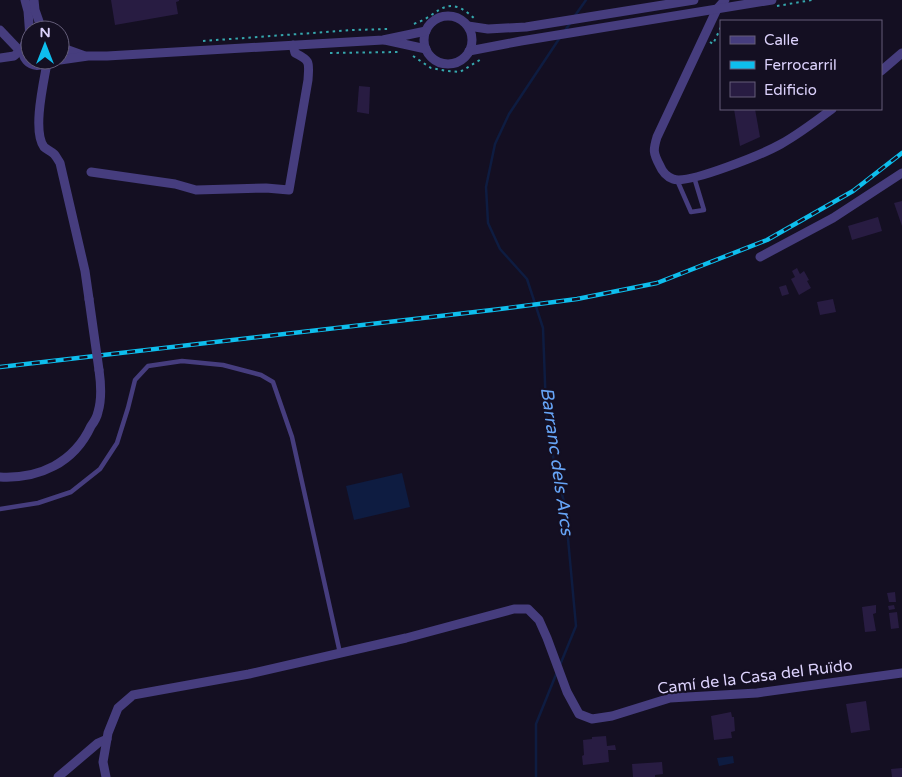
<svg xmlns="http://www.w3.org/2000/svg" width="902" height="777" font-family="'Varela Round',sans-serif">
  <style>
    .water { fill: #0e1c41 }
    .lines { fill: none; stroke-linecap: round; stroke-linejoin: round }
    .stream { stroke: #0e1c41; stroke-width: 2.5 }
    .building { fill: #281c42 }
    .path { stroke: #35a7ad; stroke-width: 2; stroke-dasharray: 2.5 4; stroke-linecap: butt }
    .service { stroke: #463d7e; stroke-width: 4.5 }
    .minor { stroke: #463d7e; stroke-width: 9 }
    .rail-casing { stroke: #0ebeed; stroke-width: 4.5 }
    .rail { stroke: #140f22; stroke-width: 2.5; stroke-dasharray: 8; stroke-linecap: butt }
    .minor-bridge { stroke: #463d7e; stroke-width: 9 }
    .labels { text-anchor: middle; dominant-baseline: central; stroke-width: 4; stroke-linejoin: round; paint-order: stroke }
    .street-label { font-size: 16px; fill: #dcd2fc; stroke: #140f22 }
    .water-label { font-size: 18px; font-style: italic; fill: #66a4f6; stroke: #140f22 }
  </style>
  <rect width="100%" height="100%" fill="#140f22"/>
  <g class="water">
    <path d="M402 473 410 507 354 520 346 486Z"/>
    <path d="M733 756 734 763 719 766 717 758Z"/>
  </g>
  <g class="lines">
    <g class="stream">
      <path d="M574 17 586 0"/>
      <path d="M564 32 571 22"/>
      <path d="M560 665 576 626 565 506 554 462 546 410 543 328 527 279 500 249 488 223 486 187 495 144 509 114 561 36"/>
      <path d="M536 777V724L557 672"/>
    </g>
  </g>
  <g class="building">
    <path d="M111 0H179V1L176 2 178 14 115 25Z"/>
    <path d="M359 86 370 87 369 114 357 112Z"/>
    <path d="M734 109H755L760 137 740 146Z"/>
    <path d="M902 201V226L894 203Z"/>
    <path d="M878 217 882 231 852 240 848 226Z"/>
    <path d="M797 268 800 274 804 271 809 280 807 281 811 288 799 295 791 279 795 277 792 271Z"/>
    <path d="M786 285 789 294 782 296 779 287Z"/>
    <path d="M833 299 836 312 820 315 817 302Z"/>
    <path d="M895 592 896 602H889L887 593Z"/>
    <path d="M876 605V613L873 614 876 631 865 632 862 607Z"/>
    <path d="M894 605 895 609 889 610 888 606Z"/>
    <path d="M897 612 899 628 891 629 889 613Z"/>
    <path d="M866 701 870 730 851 733 846 704Z"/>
    <path d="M731 712 732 717H734L735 731 731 732 732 738 714 740 711 716Z"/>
    <path d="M606 736 607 746 615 745 616 750H608L609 762 583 765 582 756 584 755 583 740 592 739V737Z"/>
    <path d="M662 762 663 774 655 775V777H633L632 764Z"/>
    <path d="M902 768V777H892L891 769Z"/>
  </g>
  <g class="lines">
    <g class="path">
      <path d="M777 6 812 0"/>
      <path d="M414 24C418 22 422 21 425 19 436 13 444 3 457 7 464 9 469 14 474 18"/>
      <path d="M203 41 353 30 388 29"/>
      <path d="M710 42 713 44 721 27"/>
      <path d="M330 53 398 52"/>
      <path d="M413 56 431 68 447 71 460 72 483 58"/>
    </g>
    <g class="service">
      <path d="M677 180 691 212 704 210 694 177"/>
      <path d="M0 509 38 503 71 492 100 469 117 443 128 408 135 380 148 366 182 361 223 365 261 375 273 382 292 437 340 653"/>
    </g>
    <g class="minor">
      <path d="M25 0 28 11 30 38"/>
      <path d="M34 0 35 10 42 30"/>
      <path d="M725 0 717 9 657 137C653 150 653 153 660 166 662 171 667 177 673 179 688 185 765 153 781 144 799 134 816 121 832 109"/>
      <circle cx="448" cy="40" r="24"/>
      <path d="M468 26 488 29 526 27 694 0"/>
      <path d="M0 30 20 51"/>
      <path d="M30 38C12 53 32 76 50 60"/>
      <path d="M385 40 426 49"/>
      <path d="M60 47 85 56"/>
      <path d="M469 51 521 41 772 0"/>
      <path d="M0 58 14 56 23 48"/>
      <path d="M60 60 88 56H107L383 40 426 31"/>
      <path d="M47 63C44 81 32 131 44 147 46 149 51 151 54 154 56 156 58 160 60 163L85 271 89 299"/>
      <path d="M881 71 902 53"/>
      <path d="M91 172 175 184 196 190 266 188 289 190 308 80C309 62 311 61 295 53L293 45"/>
      <path d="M760 257 833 218 902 173"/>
      <path d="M0 477C39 479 74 463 91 426 94 422 97 417 98 412 102 399 101 384 99 370"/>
      <path d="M58 777 98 743 107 739"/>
      <path d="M106 777 103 762 108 733 118 708 133 695 249 674 406 638 514 609H528L539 620 547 638 567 692 579 714 592 719 612 716 670 698 757 693 902 673"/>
    </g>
    <defs>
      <path id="rail" d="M0 367 492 310 577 299 657 283 767 240 853 191 902 153"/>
    </defs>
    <use href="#rail" class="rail-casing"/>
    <use href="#rail" class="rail"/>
    <path class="minor-bridge" d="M89 299 99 370"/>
  </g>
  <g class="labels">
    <g class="street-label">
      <text transform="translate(755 677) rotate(-7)">Camí de la Casa del Ruïdo</text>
    </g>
    <g class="water-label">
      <text transform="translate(557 461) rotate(82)">Barranc dels Arcs</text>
    </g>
  </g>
  <rect x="720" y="20" width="162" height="90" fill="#140f22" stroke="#645d79"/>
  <rect x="730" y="36" width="25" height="8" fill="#463d7e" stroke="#645d79"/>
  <text x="764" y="45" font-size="15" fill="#dcd2fc">Calle</text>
  <rect x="730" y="61" width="25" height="8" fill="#0ebeed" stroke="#645d79"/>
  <text x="764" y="70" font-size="15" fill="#dcd2fc">Ferrocarril</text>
  <rect x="730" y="82" width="25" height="15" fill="#281c42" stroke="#645d79"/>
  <text x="764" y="95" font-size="15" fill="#dcd2fc">Edificio</text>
  <g transform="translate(45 45)"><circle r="24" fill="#140f22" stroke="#645d79"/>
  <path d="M0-4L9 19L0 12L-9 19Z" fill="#0ebeed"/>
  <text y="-8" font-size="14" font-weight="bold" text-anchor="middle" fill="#dcd2fc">N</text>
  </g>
</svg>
